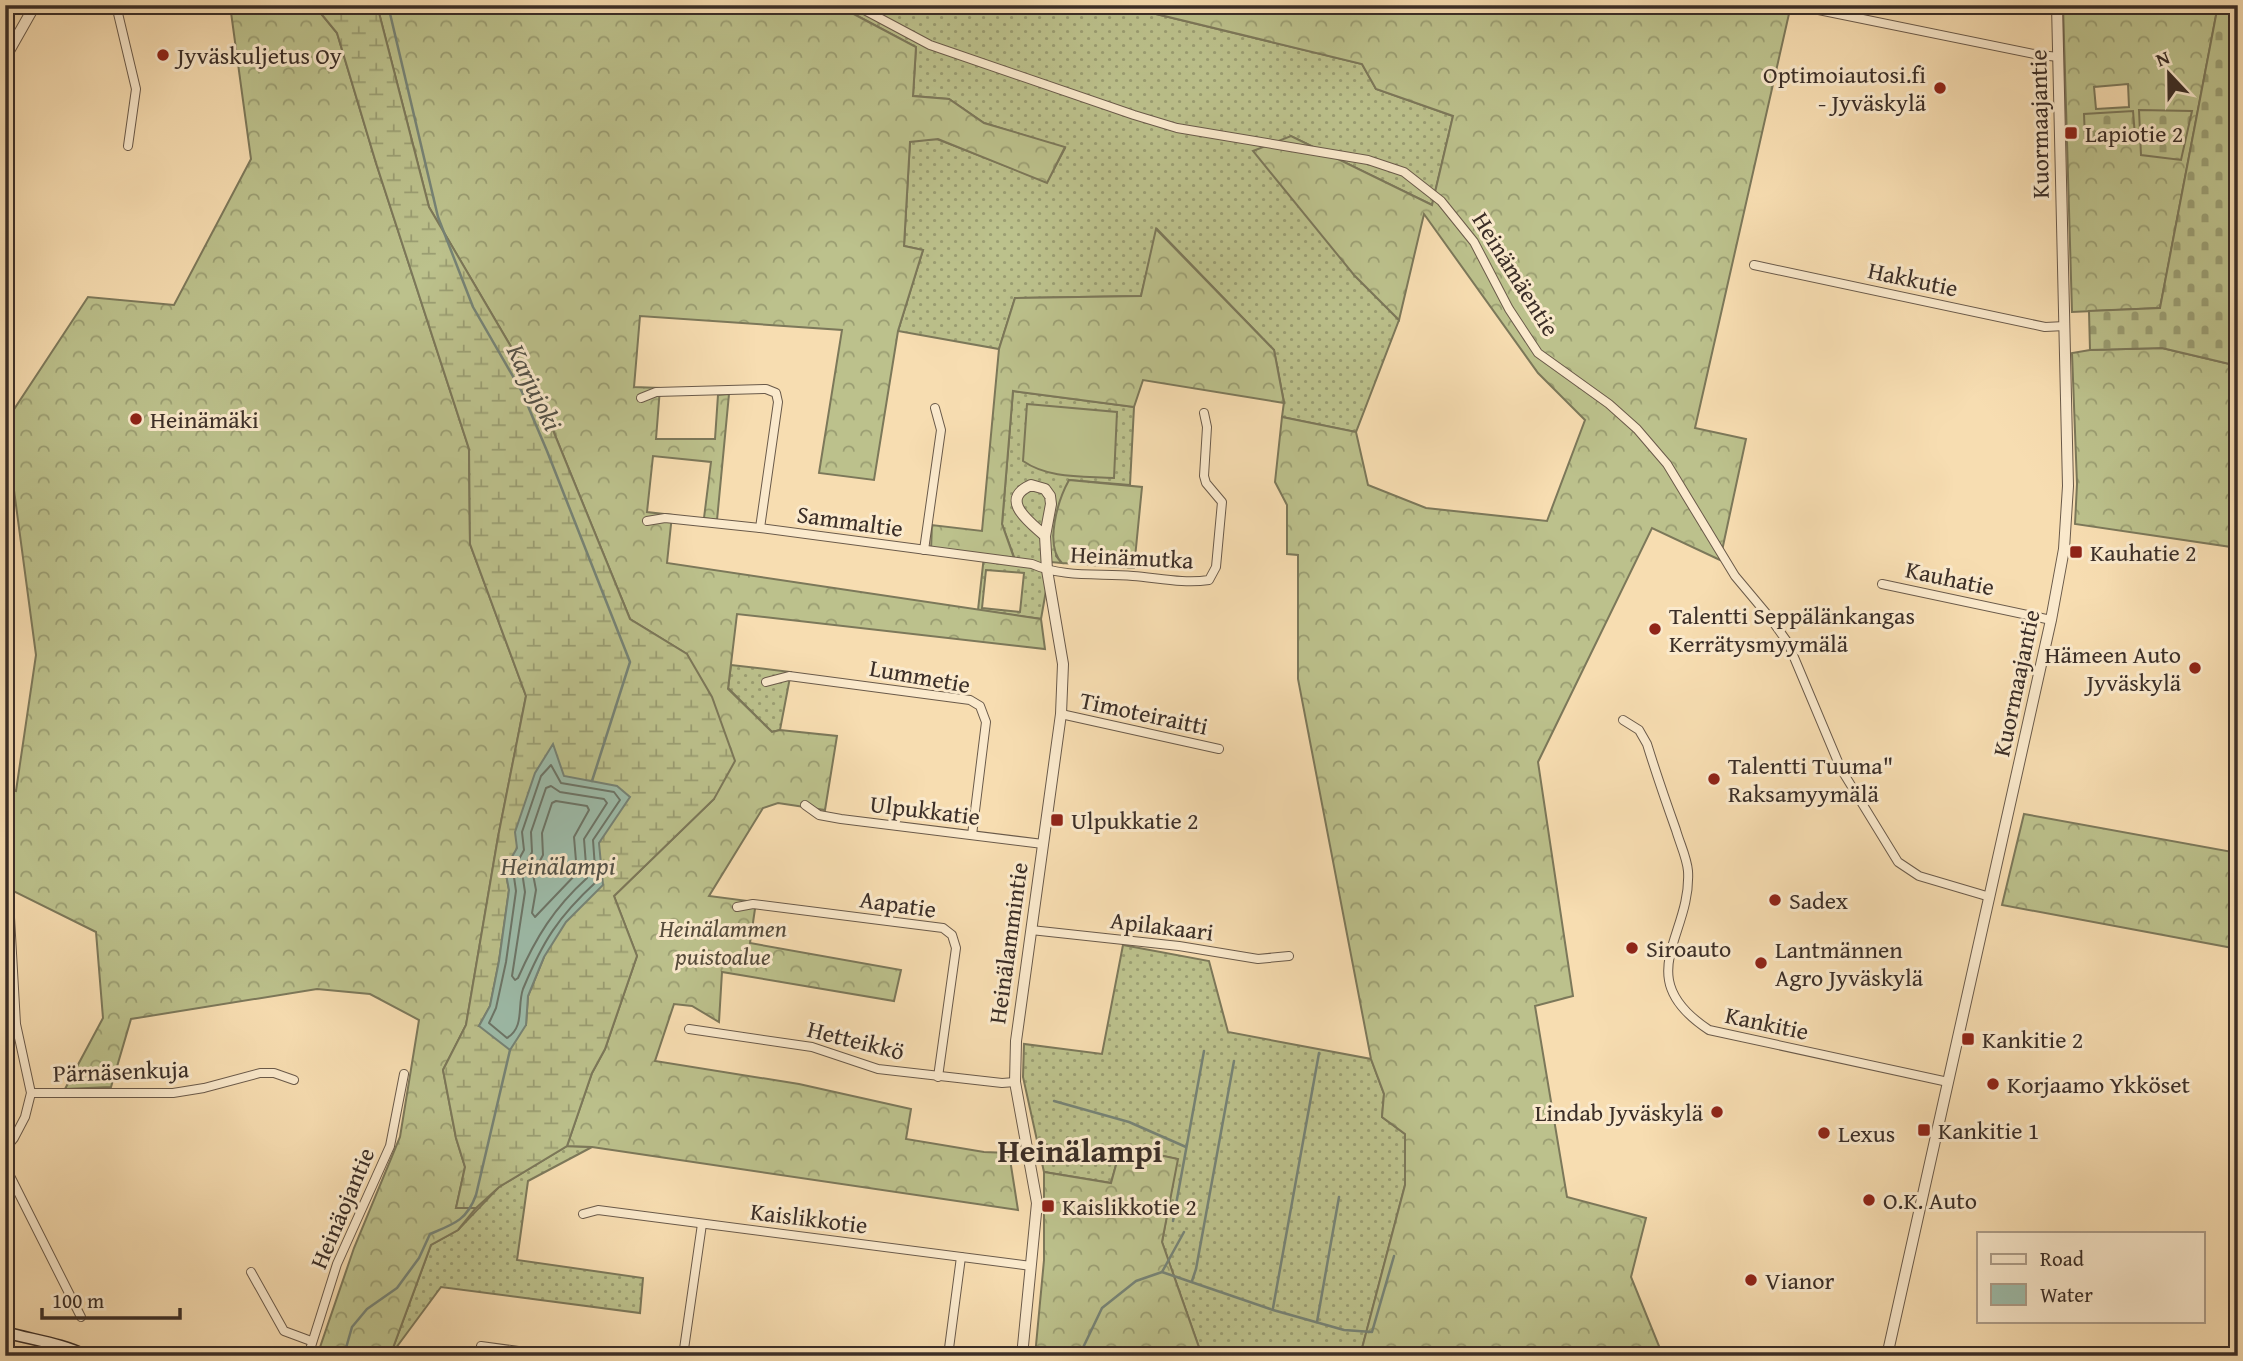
<svg xmlns="http://www.w3.org/2000/svg" width="2243" height="1361" font-family="'Gentium Book Plus',serif">
  <style>
    .grass { fill: url(#grass-dots); stroke: #7c785a; stroke-width: 2; fill-rule: evenodd }
    .forest { fill: url(#forest-crowns); stroke: #7c785a; stroke-width: 2; fill-rule: evenodd }
    .wetland { fill: url(#wetland-marsh); stroke: #7c785a; stroke-width: 2; fill-rule: evenodd }
    .cemetery { fill: url(#cemetery-stones); stroke: #7c785a; stroke-width: 2 }
    .garden { fill: #bcc18c; stroke: #7c785a; stroke-width: 2 }
    .water { fill: #9dbcaa; stroke: #768376; stroke-width: 2 }
    .lines { fill: none; stroke-linecap: round; stroke-linejoin: round }
    .shore { stroke: #6c7568; stroke-width: 2 }
    .stream { stroke: #768376; stroke-width: 2.5 }
    .minor-casing { stroke: #6a5a4a; stroke-width: 10 }
    .tertiary-casing { stroke: #6a5a4a; stroke-width: 12 }
    .secondary-casing { stroke: #3b2e27; stroke-width: 13 }
    .minor { stroke: #fae9cc; stroke-width: 8 }
    .tertiary { stroke: #fae9cc; stroke-width: 10 }
    .secondary { stroke: #fae9cc; stroke-width: 10 }
    .poi-dot { fill: #8f2418; stroke: #fae9cc; stroke-width: 2.5 }
    .labels { text-anchor: middle; dominant-baseline: central; stroke-width: 6; stroke-linejoin: round; paint-order: stroke }
    .poi-label { font-size: 24px; fill: #3b2e27; stroke: #fae9cc; text-anchor: start }
    .street-label { font-size: 24px; fill: #3b2e27; stroke: #fae9cc }
    .park-label { font-size: 24px; font-style: italic; fill: #554b3b; stroke: #fae9cc }
    .water-label { font-size: 26px; font-style: italic; fill: #545248; stroke: #fae9cc }
    .district-label { font-size: 32px; font-weight: bold; fill: #3b2e27; stroke: #fae9cc }
  </style>
  <defs>
    <pattern id="grass-dots" width="8" height="8" patternUnits="userSpaceOnUse" patternTransform="scale(1.75)"><rect width="8" height="8" fill="#bcc18c"/><path d="M2 2h.1M6 6h.1" fill="none" stroke="#9a9d72" stroke-width="1.8" stroke-linecap="round"/></pattern>
    <pattern id="forest-crowns" width="20" height="18" patternUnits="userSpaceOnUse" patternTransform="scale(1.75)"><rect width="20" height="18" fill="#bcc18c"/><path d="M2 6a3 3 0 1 1 6 0M12 15a3 3 0 1 1 6 0" fill="none" stroke="#9a9d72"/></pattern>
    <pattern id="wetland-marsh" width="20" height="14" patternUnits="userSpaceOnUse" patternTransform="scale(1.75)"><rect width="20" height="14" fill="#bcc18c"/><path d="M1 5h8M5 5V1M11 12h8M15 12V8" fill="none" stroke="#9a9d72"/></pattern>
    <pattern id="cemetery-stones" width="16" height="16" patternUnits="userSpaceOnUse" patternTransform="scale(1.75)"><rect width="16" height="16" fill="#bcc18c"/><path d="M2 7V4a2 2 0 0 1 4 0v3zM10 15v-3a2 2 0 0 1 4 0v3z" fill="#9a9d72"/></pattern>
  </defs>
  <rect width="100%" height="100%" fill="#f7ddb1"/>
  <filter id="stains"><feTurbulence type="fractalNoise" baseFrequency=".00286" numOctaves="4"/><feColorMatrix values="0 0 0 0 .2 0 0 0 0 .09 0 0 0 0 .02 0 0 0 .5 -.17"/></filter>
  <radialGradient id="worn" r=".72"><stop offset=".6" stop-color="#630" stop-opacity="0"/><stop offset="1" stop-color="#630" stop-opacity=".3"/></radialGradient>
  <g class="grass">
    <path d="M847 5H1119L1362 64 1376 89 1453 116 1432 205 1291 136 1354 275 1399 320 1356 432 1282 417 1284 402 1274 350 1157 229 1141 296 1015 298 999 349 898 331 923 250 904 246 910 141 937 139 1047 182 1065 148 984 123 949 99 913 96 916 47 848 11Z"/>
    <path d="M1013 391 1134 407 1130 485 1069 480 1056 556 1062 563 1051 562 1041 619 978 610 984 556 1014 557 1002 524ZM986 570 1024 573 1020 612 982 608Z"/>
    <path d="M731 665 791 672 780 730 772 732 728 688Z"/>
    <path d="M1123 945 1209 961 1228 1032 1371 1059 1384 1094 1382 1117 1405 1134V1185L1360 1356H1202L1162 1242 1177 1159 1121 1147 1111 1183 1044 1172 1023 1077 1024 1044 1102 1054Z"/>
    <path d="M567 1146 592 1147 528 1181 517 1260 643 1278 640 1313 441 1287 390 1356 431 1245 458 1230 499 1187Z"/>
  </g>
  <g class="forest">
    <path d="M230 5H314L337 33 376 163 469 449 470 544 526 696 498 837 466 1025 443 1070 456 1138 465 1167 456 1208H476L458 1230 431 1245 390 1356H317L354 1248 400 1137 419 1020 370 994 317 989 131 1019 111 1087 65 1089 103 1018 96 932 5 887V789L16 791 36 655 5 423 88 297 174 305 251 159Z"/>
    <path d="M377 5H847L848 11 916 47 913 96 949 99 984 123 1065 147 1047 183 938 139 910 142 904 246 923 250 898 331 874 480 819 473 842 330 640 316 634 387 660 388 656 439H715L718 395 729 394 717 520 704 518 711 462 653 456 647 512 672 515 667 563 1041 619 1045 649 737 614 728 689 772 732 780 730 837 736 825 810 778 803 763 808 709 896 756 902 750 943 901 970 894 1001 722 972 719 1022 692 1006 674 1004 655 1061 799 1084 911 1109 906 1139 984 1152 1009 1153 1018 1210 592 1147 567 1146 592 1073 605 1049 637 956 614 896 714 799 687 654 630 619 537 391 429 207Z"/>
    <path d="M1119 5H1791L1695 428 1746 439 1720 560 1652 528 1538 762 1573 996 1535 1006 1567 1197 1646 1218 1631 1277 1663 1356H1360L1405 1185V1134L1382 1117 1384 1094 1371 1059 1298 679V555L1287 554V505L1275 482 1282 417 1356 432 1368 485 1426 508 1547 521 1585 420 1538 373 1424 214 1399 320 1354 275 1253 151 1291 136 1432 205 1453 116 1376 89 1362 64Z"/>
    <path d="M2063 5H2218L2160 308 2072 312ZM2128 84 2129 107 2096 109 2094 87Z"/>
    <path d="M1156 229 1274 350 1284 403 1143 380 1134 407 1013 391 1002 524 1014 558 931 550 932 525 982 531 999 349 1015 298 1141 296Z"/>
    <path d="M2162 348 2238 366V548L2075 524 2077 484 2072 353 2090 350Z"/>
    <path d="M1069 480 1142 487 1134 568 1062 563C1044 545 1058 500 1069 480Z"/>
    <path d="M2024 814 2238 853V949L2002 905Z"/>
    <path d="M1121 1147 1178 1159 1162 1242 1202 1356H1035L1044 1260V1172L1111 1183Z"/>
  </g>
  <path class="wetland" d="M314 5H377L429 207 537 391 630 619 687 654 712 697 735 761 714 799 614 896 637 956 605 1049 592 1073 567 1146 499 1187 476 1208H456L465 1167 456 1138 443 1070 466 1025 498 837 526 696 470 544 469 449 376 163 337 33ZM505 869 544 957 528 996 526 1025 479 1026 490 1006 499 961 509 890Z"/>
  <g class="cemetery">
    <path d="M2218 5H2238V366L2162 348 2090 350 2089 311 2160 308Z"/>
    <path d="M2139 110 2192 111 2181 160 2141 155Z"/>
    <path d="M2133 111 2135 136 2085 139 2084 114Z"/>
  </g>
  <path class="garden" d="M1027 404 1117 412 1114 478C1083 476 1049 479 1023 461Z"/>
  <path class="water" d="M553 744 564 776 617 786 630 797 599 843 603 885 566 922 544 957 528 996 526 1025 510 1050 479 1026 490 1006 499 961 509 890 505 869 517 848 515 832 535 773Z"/>
  <g class="lines">
    <g class="shore">
      <path d="M551 765 561 783 614 792 620 800 593 840 596 882C558 917 543 941 523 989 517 1006 525 1027 507 1038L489 1023 496 1008 506 962 516 891 513 870 524 850 522 832 541 776Z"/>
      <path d="M551 786 560 792 604 799 607 803 584 839 587 878C554 908 536 937 518 978L515 980 512 976 525 892 522 872 532 852 531 832 546 788Z"/>
      <path d="M556 801 587 806 589 810 574 837 577 873 535 917 532 913 536 890 533 874 543 855 542 833 552 803Z"/>
    </g>
    <g class="stream">
      <path d="M388 5 438 217 473 307 522 392 547 451 630 662 592 781"/>
      <path d="M1054 1101 1129 1122 1186 1147"/>
      <path d="M1173 1221 1204 1051"/>
      <path d="M1162 1272 1184 1232"/>
      <path d="M1192 1281 1196 1269 1234 1061"/>
      <path d="M1273 1308 1319 1053"/>
      <path d="M1317 1322 1339 1197"/>
      <path d="M344 1355 352 1327 367 1309 397 1288 419 1258 430 1234C454 1224 467 1220 476 1195L510 1050"/>
      <path d="M1079 1356 1102 1308 1136 1281 1162 1272 1273 1310 1344 1330 1372 1332 1394 1256"/>
    </g>
    <defs>
      <g id="minor">
        <path d="M116 5 136 89 128 146"/>
        <path d="M855 5 930 45 1134 115 1177 128 1368 160 1404 172 1441 201 1474 242 1509 309 1538 353 1609 404 1637 429 1667 464 1735 576 1771 619 1788 643 1841 769 1898 862 1919 876 1990 897"/>
        <path d="M1799 6 2039 55 2059 57"/>
        <path d="M1754 265 2045 327 2065 326"/>
        <path d="M641 398 656 392 766 389 776 393 778 402 760 528"/>
        <path d="M647 521 665 518 760 528 1032 564C1064 578 1099 573 1133 576 1158 578 1184 584 1209 580L1216 567 1222 502 1206 483 1204 476 1207 427 1204 413"/>
        <path d="M924 550 941 430 935 408"/>
        <path d="M1882 584 2051 620"/>
        <path d="M766 682 789 676 970 700 980 706 986 722 972 835"/>
        <path d="M1061 714 1219 749"/>
        <path d="M1623 720 1639 730 1647 744C1656 773 1666 802 1676 830 1680 844 1687 858 1688 871 1692 936 1629 977 1709 1030L1948 1082"/>
        <path d="M805 805 819 815 841 819 1043 844"/>
        <path d="M737 907 753 904 943 928 952 935 956 948 938 1077"/>
        <path d="M1031 930 1179 946 1258 959 1289 956"/>
        <path d="M689 1029 812 1047 878 1069 1002 1083 1015 1082"/>
        <path d="M31 1093H173L204 1088 260 1073H274L294 1080"/>
        <path d="M5 1149 14 1138 25 1117 31 1093 16 1024 9 900"/>
        <path d="M5 1166 81 1317"/>
        <path d="M583 1214 598 1210 1031 1266"/>
        <path d="M251 1272 284 1331 311 1341"/>
        <path d="M481 1346 555 1356"/>
        <path d="M308 1356 337 1264 390 1146 404 1074"/>
        <path d="M683 1356 702 1224"/>
        <path d="M948 1356 961 1257"/>
      </g>
      <g id="tertiary">
        <path d="M5 58 35 5"/>
        <path d="M1022 1356 1037 1203 1015 1082 1016 1041 1061 714 1063 664 1047 570 1045 536 1051 504 1050 496 1045 489 1031 485C998 500 1030 522 1045 536"/>
        <path d="M1887 1356 2051 620 2064 549 2068 486 2057 5"/>
      </g>
      <path id="secondary" d="M5 1332C32 1340 61 1343 87 1356"/>
    </defs>
    <use href="#minor" class="minor-casing"/>
    <use href="#tertiary" class="tertiary-casing"/>
    <use href="#secondary" class="secondary-casing"/>
    <use href="#minor" class="minor"/>
    <use href="#tertiary" class="tertiary"/>
    <use href="#secondary" class="secondary"/>
  </g>
  <g class="poi-dot">
    <circle cx="163" cy="55" r="7"/>
    <circle cx="1940" cy="88" r="7"/>
    <rect x="2064" y="126" width="14" height="14" rx="3.5"/>
    <circle cx="136" cy="419" r="7"/>
    <rect x="2069" y="545" width="14" height="14" rx="3.5"/>
    <circle cx="1655" cy="629" r="7"/>
    <circle cx="2195" cy="668" r="7"/>
    <circle cx="1714" cy="779" r="7"/>
    <rect x="1050" y="813" width="14" height="14" rx="3.5"/>
    <circle cx="1775" cy="900" r="7"/>
    <circle cx="1632" cy="948" r="7"/>
    <circle cx="1761" cy="963" r="7"/>
    <rect x="1961" y="1032" width="14" height="14" rx="3.5"/>
    <circle cx="1993" cy="1084" r="7"/>
    <circle cx="1717" cy="1112" r="7"/>
    <rect x="1917" y="1123" width="14" height="14" rx="3.5"/>
    <circle cx="1824" cy="1133" r="7"/>
    <circle cx="1869" cy="1200" r="7"/>
    <rect x="1041" y="1199" width="14" height="14" rx="3.5"/>
    <circle cx="1751" cy="1280" r="7"/>
  </g>
  <g class="labels">
    <g class="poi-label">
      <text x="177" y="55">Jyväskuljetus Oy</text>
      <text x="1926" y="74" text-anchor="end">Optimoiautosi.fi<tspan x="1926" dy="28">- Jyväskylä</tspan></text>
      <text x="2085" y="133">Lapiotie 2</text>
      <text x="150" y="419">Heinämäki</text>
      <text x="2090" y="552">Kauhatie 2</text>
      <text x="1669" y="615">Talentti Seppälänkangas<tspan x="1669" dy="28">Kerrätysmyymälä</tspan></text>
      <text x="2181" y="654" text-anchor="end">Hämeen Auto<tspan x="2181" dy="28">Jyväskylä</tspan></text>
      <text x="1728" y="765">Talentti Tuuma"<tspan x="1728" dy="28">Raksamyymälä</tspan></text>
      <text x="1071" y="820">Ulpukkatie 2</text>
      <text x="1789" y="900">Sadex</text>
      <text x="1646" y="948">Siroauto</text>
      <text x="1775" y="949">Lantmännen<tspan x="1775" dy="28">Agro Jyväskylä</tspan></text>
      <text x="1982" y="1039">Kankitie 2</text>
      <text x="2007" y="1084">Korjaamo Ykköset</text>
      <text x="1703" y="1112" text-anchor="end">Lindab Jyväskylä</text>
      <text x="1938" y="1130">Kankitie 1</text>
      <text x="1838" y="1133">Lexus</text>
      <text x="1883" y="1200">O.K. Auto</text>
      <text x="1062" y="1206">Kaislikkotie 2</text>
      <text x="1765" y="1280">Vianor</text>
    </g>
    <g class="street-label">
      <text transform="translate(2039 124) rotate(-91)">Kuormaajantie</text>
      <text transform="translate(1516 274) rotate(58)">Heinämäentie</text>
      <text transform="translate(1913 279) rotate(12)">Hakkutie</text>
      <text transform="translate(850 521) rotate(8)">Sammaltie</text>
      <text transform="translate(1132 557) rotate(3)">Heinämutka</text>
      <text transform="translate(1950 578) rotate(12)">Kauhatie</text>
      <text transform="translate(920 676) rotate(10)">Lummetie</text>
      <text transform="translate(2016 683) rotate(-78)">Kuormaajantie</text>
      <text transform="translate(1144 713) rotate(12)">Timoteiraitti</text>
      <text transform="translate(925 810) rotate(7)">Ulpukkatie</text>
      <text transform="translate(898 904) rotate(8)">Aapatie</text>
      <text transform="translate(1162 926) rotate(7)">Apilakaari</text>
      <text transform="translate(1008 943) rotate(-82)">Heinälammintie</text>
      <text transform="translate(1767 1023) rotate(12)">Kankitie</text>
      <text transform="translate(856 1040) rotate(14)">Hetteikkö</text>
      <text transform="translate(121 1071) rotate(-2)">Pärnäsenkuja</text>
      <text transform="translate(342 1208) rotate(-67)">Heinäojantie</text>
      <text transform="translate(809 1218) rotate(7)">Kaislikkotie</text>
    </g>
    <g class="park-label">
      <text x="723" y="928">Heinälammen<tspan x="723" dy="28">puistoalue</tspan></text>
    </g>
    <g class="water-label">
      <text transform="translate(535 387) rotate(64)">Karjujoki</text>
      <text x="558" y="865">Heinälampi</text>
    </g>
    <g class="district-label">
      <text x="1080" y="1150">Heinälampi</text>
    </g>
  </g>
  <rect width="2243" height="1361" fill="none" stroke="#f7ddb1" stroke-width="28"/>
  <rect x="7" y="7" width="2229" height="1347" fill="none" stroke="#3b2e27" stroke-width="3.5"/>
  <rect x="14" y="14" width="2215" height="1333" fill="none" stroke="#3b2e27" stroke-width="2"/>
  <rect x="1977" y="1232" width="228" height="91" fill="#fae9cc" stroke="#ae9e8a" stroke-width="2"/>
  <rect x="1991" y="1254" width="35" height="10" fill="#fae9cc" stroke="#ae9e8a" stroke-width="2"/>
  <text x="2040" y="1266" font-size="21" fill="#3b2e27">Road</text>
  <rect x="1991" y="1284" width="35" height="21" fill="#9dbcaa" stroke="#ae9e8a" stroke-width="2"/>
  <text x="2040" y="1302" font-size="21" fill="#3b2e27">Water</text>
  <g transform="translate(2169 74) rotate(338)" stroke="#fae9cc" stroke-width="5" paint-order="stroke">
  <path d="M0-5L12 26L0 18L-12 26Z" fill="#3b2e27"/>
  <text y="-10" font-size="19" font-weight="bold" text-anchor="middle" fill="#3b2e27">N</text>
  </g>
  <path d="M42 1308v10h138v-10" fill="none" stroke="#3b2e27" stroke-width="3.5"/>
  <text x="52" y="1308" font-size="21" fill="#3b2e27" stroke="#fae9cc" stroke-width="5" paint-order="stroke">100 m</text>
  <rect width="100%" height="100%" filter="url(#stains)"/>
  <rect width="100%" height="100%" fill="url(#worn)"/>
</svg>
